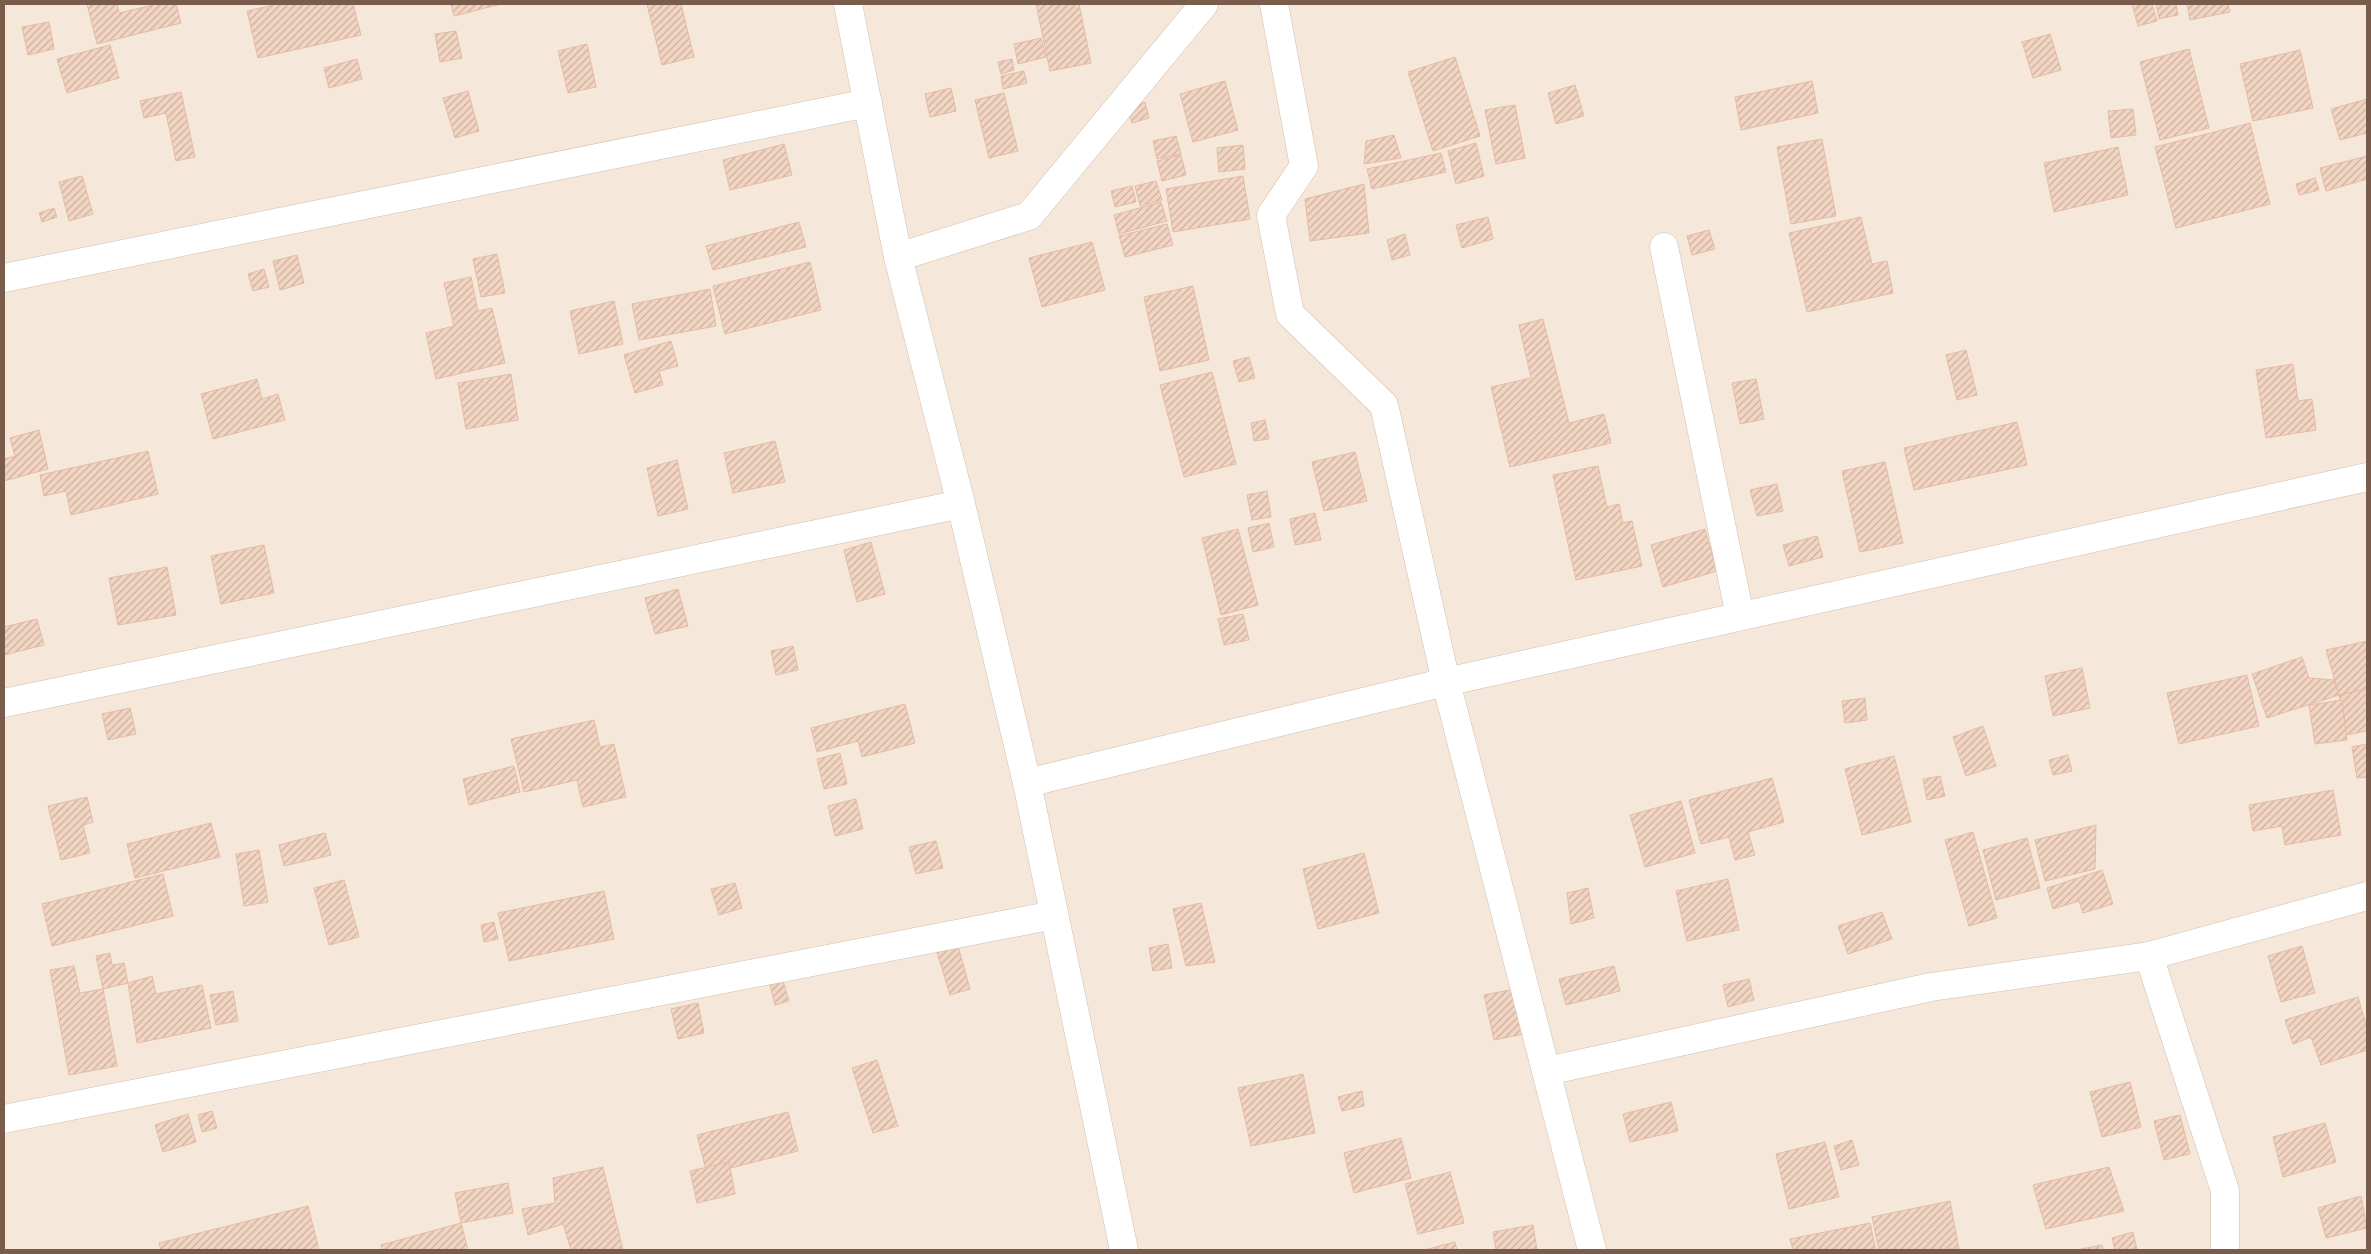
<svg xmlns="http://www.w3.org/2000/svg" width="2371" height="1254" font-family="Roboto,sans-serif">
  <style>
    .residential { fill: #f5e8da }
    .building { fill: url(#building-hatch); stroke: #e6bba3 }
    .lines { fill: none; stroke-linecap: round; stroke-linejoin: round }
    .minor-casing { stroke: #d1beb0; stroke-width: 29 }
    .minor { stroke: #fff; stroke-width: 28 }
  </style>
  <defs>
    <pattern id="building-hatch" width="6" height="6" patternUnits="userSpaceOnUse" patternTransform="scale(1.25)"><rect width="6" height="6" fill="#f3d5c3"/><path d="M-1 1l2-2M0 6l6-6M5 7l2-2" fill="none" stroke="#cab0a1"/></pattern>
  </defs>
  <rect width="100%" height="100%" fill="#fdf6ec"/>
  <rect class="residential" x="4" y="4" width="2363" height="1246"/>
  <g class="building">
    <path d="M87 4H117L119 13 157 4H176L181 23 97 44Z"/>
    <path d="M278 4H353L361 35 258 58 247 11Z"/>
    <path d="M451 4H501L454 16Z"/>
    <path d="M647 4H681L694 57 662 65Z"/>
    <path d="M1036 4H1079L1091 63 1050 71Z"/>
    <path d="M2132 4H2152L2157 21 2138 26Z"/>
    <path d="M2156 4H2176L2178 15 2159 19Z"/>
    <path d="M2187 4H2228L2230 12 2190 20Z"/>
    <path d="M49 22 54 49 28 55 22 27Z"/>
    <path d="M456 31 462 58 440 62 435 34Z"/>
    <path d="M2050 34 2061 70 2033 78 2022 42Z"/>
    <path d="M1041 38 1046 57 1018 64 1014 44Z"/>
    <path d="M587 44 596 87 568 93 558 51Z"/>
    <path d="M110 45 119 78 67 93 57 59Z"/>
    <path d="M2189 49 2209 128 2160 140 2140 62Z"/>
    <path d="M2300 50 2313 108 2253 121 2240 64Z"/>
    <path d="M1455 57 1480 136 1433 151 1408 72Z"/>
    <path d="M357 59 362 79 329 88 324 68Z"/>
    <path d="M1012 59 1014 70 1001 74 998 62Z"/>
    <path d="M1024 71 1027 83 1003 89 1001 76Z"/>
    <path d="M1225 81 1238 130 1193 142 1180 94Z"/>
    <path d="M1812 81 1818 113 1741 130 1735 97Z"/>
    <path d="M1575 85 1584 116 1556 124 1548 93Z"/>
    <path d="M951 88 956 111 930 117 925 94Z"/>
    <path d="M468 91 479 131 455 138 443 98Z"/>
    <path d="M181 92 195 157 176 161 166 113 144 118 140 101Z"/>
    <path d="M1004 93 1018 151 989 158 975 100Z"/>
    <path d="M2367 99V133L2340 140 2331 109Z"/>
    <path d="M1145 102 1149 118 1132 123 1127 107Z"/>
    <path d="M1515 105 1525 158 1496 164 1485 110Z"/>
    <path d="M2133 109 2136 135 2111 138 2108 111Z"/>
    <path d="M2250 123 2270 204 2176 228 2155 147Z"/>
    <path d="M1394 135 1401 158 1364 164 1366 141Z"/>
    <path d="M1176 136 1181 154 1157 159 1153 141Z"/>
    <path d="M1822 139 1836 216 1791 224 1777 147Z"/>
    <path d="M1476 143 1484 176 1456 184 1448 151Z"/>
    <path d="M784 144 792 175 730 190 723 160Z"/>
    <path d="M1243 145 1245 169 1219 172 1217 148Z"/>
    <path d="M2118 147 2128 195 2054 212 2044 163Z"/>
    <path d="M1441 153 1446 172 1372 189 1367 169Z"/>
    <path d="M1181 155 1186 175 1162 181 1157 161Z"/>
    <path d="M2367 156V179L2326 191 2320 168Z"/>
    <path d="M82 176 93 214 69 221 59 182Z"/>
    <path d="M1243 176 1250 219 1173 232 1166 189Z"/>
    <path d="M2315 178 2319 190 2299 195 2296 184Z"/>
    <path d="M1156 181 1162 200 1140 206 1135 186Z"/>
    <path d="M1364 184 1369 233 1310 241 1305 199Z"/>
    <path d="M1132 186 1136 202 1115 207 1111 191Z"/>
    <path d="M1161 202 1167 221 1119 234 1114 215Z"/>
    <path d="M54 208 57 217 42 222 39 213Z"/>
    <path d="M1488 217 1493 239 1462 248 1456 225Z"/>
    <path d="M1861 217 1872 264 1887 261 1893 293 1807 312 1789 233Z"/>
    <path d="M799 222 806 247 713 270 706 246Z"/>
    <path d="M1167 224 1173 245 1125 257 1119 236Z"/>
    <path d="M1709 230 1715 249 1692 255 1687 236Z"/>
    <path d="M1405 234 1410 255 1392 260 1387 240Z"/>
    <path d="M1092 242 1105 290 1042 307 1029 258Z"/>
    <path d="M497 254 505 293 481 297 473 259Z"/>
    <path d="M297 255 304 283 280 290 273 261Z"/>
    <path d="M810 262 821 310 725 334 713 286Z"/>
    <path d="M264 269 269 287 253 291 248 274Z"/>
    <path d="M471 277 478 311 492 308 505 363 436 379 426 333 454 326 444 283Z"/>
    <path d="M1193 286 1209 360 1160 371 1144 297Z"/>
    <path d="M710 289 716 326 639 340 632 304Z"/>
    <path d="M614 301 623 344 579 354 570 311Z"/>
    <path d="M1543 319 1569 423 1604 414 1611 443 1510 467 1491 387 1531 378 1519 325Z"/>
    <path d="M671 341 678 366 659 371 663 385 635 393 624 355Z"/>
    <path d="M1966 350 1977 395 1957 400 1946 355Z"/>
    <path d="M1249 357 1255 378 1239 382 1233 361Z"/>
    <path d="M2293 364 2298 401 2312 399 2316 430 2266 438 2256 370Z"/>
    <path d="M1212 372 1236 464 1184 477 1160 385Z"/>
    <path d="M511 374 518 420 466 429 458 383Z"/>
    <path d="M257 379 262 399 278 394 285 420 213 439 201 394Z"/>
    <path d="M1756 379 1764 419 1740 424 1732 383Z"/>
    <path d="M1265 420 1269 439 1254 441 1251 423Z"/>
    <path d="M2017 422 2027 465 1914 490 1904 448Z"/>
    <path d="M39 430 48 469 4 481V459L15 456 10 438Z"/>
    <path d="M775 441 785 482 733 493 724 453Z"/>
    <path d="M148 451 158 494 71 515 66 491 44 496 40 475Z"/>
    <path d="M1355 452 1367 501 1324 511 1312 462Z"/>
    <path d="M677 460 688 509 658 516 647 468Z"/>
    <path d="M1885 462 1903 543 1860 552 1842 471Z"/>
    <path d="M1598 466 1607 507 1619 504 1623 523 1632 521 1642 566 1576 580 1553 475Z"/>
    <path d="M1777 484 1783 511 1757 516 1750 490Z"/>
    <path d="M1267 491 1271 517 1252 520 1247 495Z"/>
    <path d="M1315 513 1321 540 1295 545 1290 519Z"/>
    <path d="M1269 523 1274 547 1253 552 1248 528Z"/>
    <path d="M1238 529 1258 605 1221 615 1202 538Z"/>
    <path d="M1705 529 1717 571 1663 587 1651 545Z"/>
    <path d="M1817 536 1823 557 1789 566 1783 545Z"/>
    <path d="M871 542 885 594 857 602 844 550Z"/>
    <path d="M264 545 274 593 221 604 211 556Z"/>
    <path d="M167 567 176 615 118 625 109 578Z"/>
    <path d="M678 589 688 626 655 634 645 598Z"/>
    <path d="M1243 614 1249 640 1224 645 1218 619Z"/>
    <path d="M37 619 44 645 4 655V627Z"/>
    <path d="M2367 641V689L2339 695 2326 650Z"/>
    <path d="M793 646 798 670 776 675 771 651Z"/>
    <path d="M2302 657 2309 678 2334 680 2339 695 2267 718 2252 674Z"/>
    <path d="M2082 668 2090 708 2053 716 2045 676Z"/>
    <path d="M2247 675 2259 726 2179 744 2167 693Z"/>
    <path d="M2367 689V731L2346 735 2339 695Z"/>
    <path d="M1865 698 1867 720 1845 723 1842 701Z"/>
    <path d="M2342 700 2347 740 2315 744 2309 705Z"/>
    <path d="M905 704 915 743 862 757 858 741 817 752 811 728Z"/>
    <path d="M130 708 136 734 108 740 102 714Z"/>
    <path d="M594 720 600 747 614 744 626 797 583 807 577 780 524 792 511 739Z"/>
    <path d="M1983 726 1996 766 1966 776 1953 737Z"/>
    <path d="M2367 744V777L2357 778 2352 747Z"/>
    <path d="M840 753 847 784 824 789 817 759Z"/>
    <path d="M2068 755 2072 771 2053 775 2049 760Z"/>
    <path d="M1894 756 1911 822 1862 835 1845 769Z"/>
    <path d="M514 766 520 792 469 805 463 779Z"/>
    <path d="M1940 776 1945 796 1927 800 1923 779Z"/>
    <path d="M1772 778 1784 822 1748 832 1755 855 1735 860 1729 837 1701 844 1689 800Z"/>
    <path d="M2333 790 2341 835 2285 845 2282 826 2253 831 2249 805Z"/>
    <path d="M87 797 93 822 83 825 90 853 61 860 48 806Z"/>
    <path d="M856 799 863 829 835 836 828 806Z"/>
    <path d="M1681 801 1695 853 1645 867 1630 815Z"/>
    <path d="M211 823 220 857 135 878 127 844Z"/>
    <path d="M2096 825 2095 869 2045 881 2035 840Z"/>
    <path d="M1973 832 1997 918 1969 926 1945 840Z"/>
    <path d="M325 833 331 855 284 866 279 845Z"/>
    <path d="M2027 838 2040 888 1996 900 1983 850Z"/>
    <path d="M936 841 943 868 916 874 909 847Z"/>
    <path d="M259 850 268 902 244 906 236 854Z"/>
    <path d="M1364 853 1379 913 1318 929 1303 869Z"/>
    <path d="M2102 870 2113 904 2083 913 2079 901 2053 909 2047 888Z"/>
    <path d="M163 874 173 916 52 946 42 904Z"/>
    <path d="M1728 879 1739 930 1687 941 1676 891Z"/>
    <path d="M344 880 359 937 329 945 314 888Z"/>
    <path d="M735 883 742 908 719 915 711 889Z"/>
    <path d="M1588 888 1594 918 1571 924 1567 893Z"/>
    <path d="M604 891 614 939 509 961 498 913Z"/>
    <path d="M1201 903 1215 962 1186 966 1173 909Z"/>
    <path d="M1882 912 1892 939 1848 954 1838 926Z"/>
    <path d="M494 922 498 939 484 942 481 925Z"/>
    <path d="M1168 944 1172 968 1153 971 1149 948Z"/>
    <path d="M958 946 970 989 950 995 937 952Z"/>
    <path d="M2302 946 2315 993 2281 1002 2268 956Z"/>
    <path d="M110 953 112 965 124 963 128 983 103 989 96 956Z"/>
    <path d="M74 966 80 993 103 989 117 1066 69 1075 50 970Z"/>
    <path d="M1614 966 1620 991 1566 1005 1559 979Z"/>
    <path d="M152 976 156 994 202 985 211 1028 137 1043 128 983Z"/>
    <path d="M1749 979 1754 1000 1728 1007 1723 985Z"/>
    <path d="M783 981 789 1001 775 1005 770 985Z"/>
    <path d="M1515 989 1524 1034 1494 1040 1484 995Z"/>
    <path d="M233 991 238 1021 216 1025 210 995Z"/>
    <path d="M2358 997 2367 1028V1050L2321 1065 2311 1037 2293 1044 2285 1020Z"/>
    <path d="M698 1003 704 1033 678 1039 671 1009Z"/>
    <path d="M877 1060 898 1126 873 1133 852 1068Z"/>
    <path d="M1303 1074 1315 1133 1251 1146 1238 1088Z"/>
    <path d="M2130 1082 2141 1127 2102 1137 2090 1092Z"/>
    <path d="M1362 1091 1364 1106 1342 1111 1338 1097Z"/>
    <path d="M1671 1102 1678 1131 1630 1142 1623 1114Z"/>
    <path d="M212 1111 217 1128 202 1132 198 1115Z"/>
    <path d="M788 1112 798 1151 707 1174 697 1135Z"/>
    <path d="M188 1114 196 1142 163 1152 155 1125Z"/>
    <path d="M2180 1115 2190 1154 2164 1160 2154 1121Z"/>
    <path d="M2325 1123 2336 1162 2283 1177 2273 1137Z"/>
    <path d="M1401 1138 1411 1178 1354 1193 1344 1153Z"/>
    <path d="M1852 1140 1859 1165 1841 1170 1834 1146Z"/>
    <path d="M1825 1142 1839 1197 1789 1209 1776 1154Z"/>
    <path d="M729 1162 735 1194 697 1203 690 1171Z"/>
    <path d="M603 1167 623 1250H571L563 1224 528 1235 522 1209 555 1203 553 1178Z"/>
    <path d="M2109 1167 2124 1211 2046 1229 2033 1185Z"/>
    <path d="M1450 1172 1464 1223 1418 1234 1405 1184Z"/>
    <path d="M508 1183 513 1213 461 1223 455 1193Z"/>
    <path d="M2361 1196 2367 1228 2326 1238 2318 1208Z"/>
    <path d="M1950 1201 1959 1249 1879 1250 1872 1217Z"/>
    <path d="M308 1206 319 1250H161L159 1243Z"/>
    <path d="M461 1223 468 1250H382L381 1245Z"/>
    <path d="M1870 1223 1876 1250H1793L1790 1239Z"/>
    <path d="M1533 1225 1537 1250H1496L1493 1232Z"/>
    <path d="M2133 1232 2137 1250H2115L2112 1238Z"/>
    <path d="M1455 1242 1457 1250H1424Z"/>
    <path d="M2102 1245 2103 1250H2081V1249Z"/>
  </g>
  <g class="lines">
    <defs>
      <g id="minor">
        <path d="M848 4 898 257 961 504 1027 783 1124 1250"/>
        <path d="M1274 4 1304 166 1271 215 1290 314 1384 405 1446 682 1592 1250"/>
        <path d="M1664 247 1740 616"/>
        <path d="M898 257 1029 216 1204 4"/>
        <path d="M4 278 868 103"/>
        <path d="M4 703 961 504"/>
        <path d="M1027 783 1446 682 2367 477"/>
        <path d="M2149 956 2225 1191V1250"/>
        <path d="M1547 1071 1931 987 2149 956 2367 896"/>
        <path d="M4 1119 1054 915"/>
      </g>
    </defs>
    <use href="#minor" class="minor-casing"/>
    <use href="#minor" class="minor"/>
  </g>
  <rect width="2371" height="1254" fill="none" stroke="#7a5c4d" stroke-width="10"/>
</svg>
